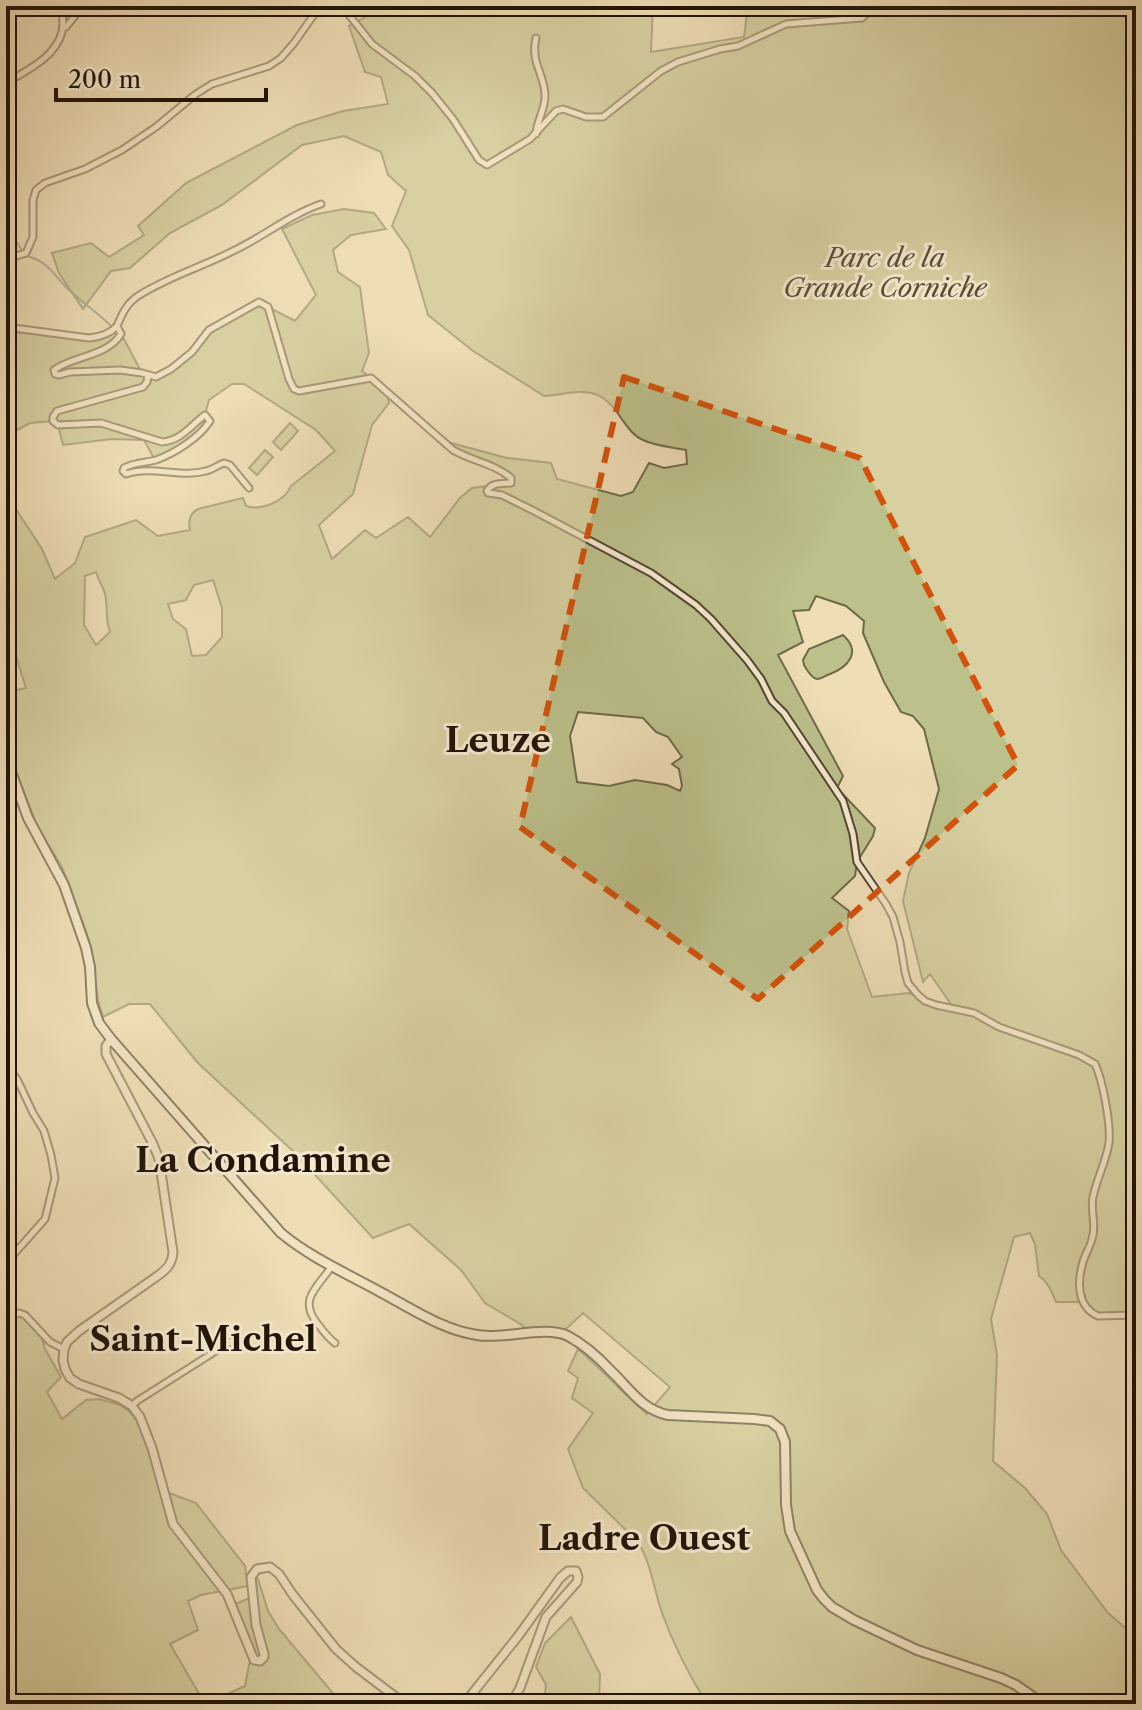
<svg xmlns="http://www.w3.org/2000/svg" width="1142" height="1710" font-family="'Libre Caslon Text',serif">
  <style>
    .green { fill: #bcc08b; stroke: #6e6a48; stroke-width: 2; fill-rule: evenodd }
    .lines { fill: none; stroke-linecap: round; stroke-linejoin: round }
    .stream { stroke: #6d7672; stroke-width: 2 }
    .minor-casing { stroke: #544632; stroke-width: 9 }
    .tertiary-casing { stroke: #544632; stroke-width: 11 }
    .secondary-casing { stroke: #201306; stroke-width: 12 }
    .minor { stroke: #f4e9cf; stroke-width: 5 }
    .tertiary { stroke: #f4e9cf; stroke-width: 7 }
    .secondary { stroke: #f4e9cf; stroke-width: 8 }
    .marked { fill: none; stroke: #d4520b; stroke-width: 6; stroke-dasharray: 16 10; stroke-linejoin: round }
    .labels { text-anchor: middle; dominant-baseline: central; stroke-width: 6; stroke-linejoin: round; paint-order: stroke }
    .park-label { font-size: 26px; font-style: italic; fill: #575035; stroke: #f4e9cf }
    .district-label { font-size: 34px; font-weight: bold; fill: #201306; stroke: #f4e9cf }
  </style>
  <rect width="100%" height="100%" fill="#eeddb5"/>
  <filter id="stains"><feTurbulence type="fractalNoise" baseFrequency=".0025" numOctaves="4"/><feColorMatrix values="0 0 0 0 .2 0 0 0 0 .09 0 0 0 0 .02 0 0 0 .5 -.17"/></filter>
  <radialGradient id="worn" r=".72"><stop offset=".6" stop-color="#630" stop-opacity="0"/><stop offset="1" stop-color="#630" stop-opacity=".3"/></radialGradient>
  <g class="green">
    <path d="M385 6H653L651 52 744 37 748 6H1136V1315L1098 1316 1082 1302H1056C1052 1292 1048 1282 1039 1276L1035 1244 1030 1233 1014 1237 991 1319 997 1355 993 1461 1025 1488 1047 1514 1061 1550 1108 1613 1131 1633 1136 1630V1704H707C689 1675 674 1646 662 1613 654 1590 651 1563 638 1542L583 1488 568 1449 593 1413 572 1398 578 1378 568 1371 578 1349C602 1370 623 1393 647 1414L670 1387 583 1313 565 1330 552 1328 525 1329 522 1325 485 1303 461 1270 409 1224 373 1238 295 1153 197 1062 150 1004H129L103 1017 98 1000 91 947 82 920 62 867 38 828 6 746V692L26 688 13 647H6V494L42 549 55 579 75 563 85 537 136 520 158 536 190 530C188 522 190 513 198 509L243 498 246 506C262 511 285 501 291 486L335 451 316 430 244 384H232L209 400 205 415 210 421 190 441 155 460 144 440 112 439 63 445 58 425 53 421 30 423 6 436V332L97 337 117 326 142 373 156 377 171 369 209 330 261 300 268 307 295 321 316 295 282 229 312 215 344 209 374 213 386 229 351 235 333 250 338 272 360 287 369 353 362 371 386 390 389 403 372 425 353 494 319 525 332 559 365 530 376 538 408 517 430 537 460 498 472 488 511 483 507 474 465 457 444 441 507 458 551 463 557 479 621 496 633 492 649 463 664 468 687 464 686 450C672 447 655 446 643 440 633 436 627 426 621 418 598 382 580 393 544 396L473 351 428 315 409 250 392 226 406 191 388 175 381 152 344 136 302 145 222 205 170 233 130 268 111 271 83 309 59 273 52 253 91 243 109 257 144 235 138 226 186 183 297 125 343 111 388 104 381 77 365 72 349 26ZM96 572C98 579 102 585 104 591 109 603 104 617 110 632L96 645 84 625 85 576ZM213 580 222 608V637L206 655 192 656 186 629 173 619 168 604 186 600 194 585ZM816 596 846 606 864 621 863 633 884 682 901 712 913 716 924 729 939 789 925 838 909 873 903 901 923 982 930 974 953 1007 935 1004 909 993 872 997 847 929 849 911 832 898 855 876 857 862 873 836 875 828 837 788 843 776 778 655 803 642 793 611 809 610ZM578 712 643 718 656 732 668 737 682 757 672 764 679 769 682 786 680 791 667 785 635 780 609 786 577 782 570 736Z"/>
    <path d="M290 423 298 431 281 450 273 442Z"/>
    <path d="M265 450 273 457 257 475 249 468Z"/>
    <path d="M843 635C862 652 848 667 830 674 826 675 822 679 817 679 811 678 807 670 804 665L803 660 809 649Z"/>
    <path d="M25 1315 41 1334 45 1349 61 1377 47 1392 62 1419 86 1400 99 1399 120 1405 129 1411 137 1421 143 1435 161 1490 196 1503 245 1566 248 1586 201 1595 188 1601 198 1630 170 1644 205 1704H6V1316Z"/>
    <path d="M253 1573 258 1579 268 1611 279 1629 342 1704H206L245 1686 251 1655 233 1605 252 1597Z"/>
    <path d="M571 1617 600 1674 599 1704H544L546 1685 536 1667 545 1643Z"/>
  </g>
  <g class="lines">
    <g class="stream">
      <path d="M6 8 7 6"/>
      <path d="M6 225 21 249"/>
      <path d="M26 256C48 261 52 273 66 287 80 301 97 312 111 326"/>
    </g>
    <defs>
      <g id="minor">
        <path d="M342 6 372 44 415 76 432 93 453 119 479 160 487 165 530 139 556 111 563 109 586 117H603L661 71 678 62 720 49 738 46 786 24 862 18 874 6"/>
        <path d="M63 28 66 27 83 6"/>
        <path d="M536 38C530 62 545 75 545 96 545 110 536 123 536 134"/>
        <path d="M6 83C27 70 55 58 62 32 64 24 62 14 62 6"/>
        <path d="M6 259 26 253 33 237V200L36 190 45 183 85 169 122 150 156 127 196 94 212 84 269 66 281 58 294 43 320 6"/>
        <path d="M117 326C122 314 127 303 138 296 167 277 202 267 233 251 263 237 289 215 321 204"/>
        <path d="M6 327 89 338C99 337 110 334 117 326L121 334C107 357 72 356 54 370L55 374 59 375 70 372 120 370 142 373 156 377 171 369 192 352 209 330 259 302 268 307 289 379 294 389 299 391 371 378 453 450C472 461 495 464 511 478V483C502 484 492 482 487 491L488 493 502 495 534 511 651 573 696 605 711 619 747 660 761 679 772 701 784 713 843 801 853 834 857 862 886 904 893 917 900 942 905 972 908 983 918 995 925 1001 936 1005 974 1013 999 1027 1079 1055 1095 1064C1103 1081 1111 1125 1109 1143 1106 1162 1097 1178 1093 1197 1090 1211 1097 1225 1092 1239 1090 1247 1085 1255 1083 1262 1077 1282 1077 1307 1098 1316L1136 1315"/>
        <path d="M148 376 147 382 143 387 57 411 53 417V421L58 425 101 423 162 442C182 440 190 426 205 415L210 421C199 438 175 453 156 460 145 463 134 462 124 468L123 471 126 474C152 465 180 478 206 471 212 470 218 465 224 463L230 465 249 488"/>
        <path d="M6 1065 17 1079 33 1113 44 1131 51 1155 55 1178 45 1219 6 1263"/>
        <path d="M332 1266C318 1287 298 1299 317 1323 323 1331 328 1338 335 1343"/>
        <path d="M6 1317 19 1313 25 1315 50 1342 64 1349"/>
        <path d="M132 1406 137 1401 238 1337"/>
      </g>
      <g id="tertiary">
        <path d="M111 1039 106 1046V1054L153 1144 159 1159 173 1252C172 1265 166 1270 156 1277L79 1331 67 1342 64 1349 63 1360 65 1369 70 1378 79 1384 119 1398 132 1406 140 1417 152 1448 173 1524 227 1594 254 1660 260 1661 264 1657V1654L256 1625 251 1577 257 1569 270 1567 279 1574 293 1595 336 1649 356 1667 405 1704"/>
        <path d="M464 1704 519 1635 560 1578 568 1571H576L578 1577 577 1582 546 1617 520 1688 511 1704"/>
      </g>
      <path id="secondary" d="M6 758 28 818 64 885 86 948 90 967 92 1003 99 1023 111 1039 281 1233C311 1258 348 1274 382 1293 412 1309 443 1330 477 1335 503 1340 545 1325 568 1336 583 1344 599 1358 611 1371 629 1388 642 1410 668 1415L754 1419 770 1421 780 1429 785 1442 786 1505 790 1531 817 1590 824 1599 832 1607 854 1620 917 1650 1001 1678 1016 1685 1043 1704"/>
    </defs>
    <use href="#minor" class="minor-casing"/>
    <use href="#tertiary" class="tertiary-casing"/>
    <use href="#secondary" class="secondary-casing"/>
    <use href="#minor" class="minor"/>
    <use href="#tertiary" class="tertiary"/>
    <use href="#secondary" class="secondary"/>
  </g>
  <path d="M0 0H1142V1710H0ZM624 377 860 458 1018 765 758 999 520 827Z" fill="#eeddb5" fill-opacity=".55" fill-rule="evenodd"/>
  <path class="marked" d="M624 377 860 458 1018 765 758 999 520 827Z"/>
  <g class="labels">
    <g class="park-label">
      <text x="885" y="258">Parc de la<tspan x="885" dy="30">Grande Corniche</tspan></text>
    </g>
    <g class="district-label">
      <text x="498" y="740">Leuze</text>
      <text x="263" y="1160">La Condamine</text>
      <text x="203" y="1339">Saint-Michel</text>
      <text x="644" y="1538">Ladre Ouest</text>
    </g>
  </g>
  <rect width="1142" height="1710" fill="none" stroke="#eeddb5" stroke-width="32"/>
  <rect x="8" y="8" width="1126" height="1694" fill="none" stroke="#201306" stroke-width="4"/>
  <rect x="16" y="16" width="1110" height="1678" fill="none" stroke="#201306" stroke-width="2"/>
  <path d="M56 88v12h210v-12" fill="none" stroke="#201306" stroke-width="4"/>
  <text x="68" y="88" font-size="24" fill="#201306" stroke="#f4e9cf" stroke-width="6" paint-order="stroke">200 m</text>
  <rect width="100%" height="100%" filter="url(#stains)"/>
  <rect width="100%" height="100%" fill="url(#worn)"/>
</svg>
